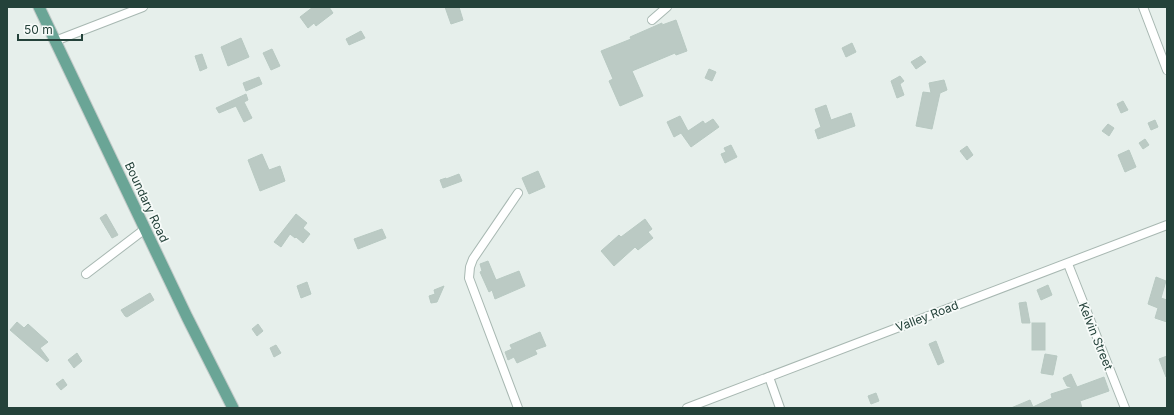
<svg xmlns="http://www.w3.org/2000/svg" width="1174" height="415" font-family="Inter,sans-serif">
  <style>
    .building { fill: #bbcac4; stroke: #b8c9c2 }
    .lines { fill: none; stroke-linecap: round; stroke-linejoin: round }
    .minor-casing { stroke: #a8b8b2; stroke-width: 10 }
    .major-casing { stroke: #c2cac8; stroke-width: 13 }
    .minor { stroke: #fff; stroke-width: 8 }
    .major { stroke: #6aa596; stroke-width: 11 }
    .labels { text-anchor: middle; dominant-baseline: central; stroke-width: 3.5; stroke-linejoin: round; paint-order: stroke }
    .street-label { font-size: 12px; fill: #24423a; stroke: #f7fbf9 }
  </style>
  <rect width="100%" height="100%" fill="#e6efeb"/>
  <g class="building">
    <path d="M313 7H329L333 13 316 26 314 23 308 28 300 17Z"/>
    <path d="M445 7H459L463 20 451 24Z"/>
    <path d="M676 20 687 51 676 55 675 53 632 71 643 96 620 106 609 81 613 79 601 51 631 39 630 37 662 23V25Z"/>
    <path d="M361 31 365 38 349 45 346 39Z"/>
    <path d="M241 38 249 57 228 66 221 47Z"/>
    <path d="M852 43 856 52 846 57 842 48Z"/>
    <path d="M272 49 280 66 271 70 263 53Z"/>
    <path d="M202 54 207 68 200 71 195 56Z"/>
    <path d="M921 56 926 62 916 69 911 62Z"/>
    <path d="M709 69 716 72 712 81 705 78Z"/>
    <path d="M900 76 904 81 900 84 904 95 897 98 891 81Z"/>
    <path d="M259 77 262 84 246 91 243 83Z"/>
    <path d="M944 80 947 90 940 93 932 129 916 126 923 92 931 93 929 83Z"/>
    <path d="M246 94 248 100 244 102 252 118 244 122 236 106 219 113 216 108Z"/>
    <path d="M1123 101 1128 110 1121 113 1117 104Z"/>
    <path d="M826 105 831 120 851 113 855 126 818 139 815 130 821 127 815 109Z"/>
    <path d="M680 116 688 131 703 121 705 124 713 119 719 127 691 147 681 133 674 137 667 122Z"/>
    <path d="M1155 120 1158 127 1151 130 1148 123Z"/>
    <path d="M1108 124 1114 128 1109 136 1102 131Z"/>
    <path d="M1145 139 1149 145 1143 149 1139 143Z"/>
    <path d="M731 145 737 157 725 163 721 154 726 152 724 148Z"/>
    <path d="M967 146 973 155 967 160 960 151Z"/>
    <path d="M1129 150 1136 167 1125 172 1118 155Z"/>
    <path d="M262 154 269 170 280 166 285 181 260 191 248 160Z"/>
    <path d="M538 171 545 187 529 194 522 178Z"/>
    <path d="M459 174 462 181 443 188 440 180 446 178V179Z"/>
    <path d="M106 214 118 235 112 238 100 218Z"/>
    <path d="M296 214 307 223 303 228 310 234 303 243 296 237 295 238 290 234 281 247 274 242Z"/>
    <path d="M645 219 652 229 648 232 653 238 638 250 635 247 614 266 601 251 619 235 621 237Z"/>
    <path d="M382 229 386 238 358 249 354 239Z"/>
    <path d="M488 261 496 280 519 271 525 286 495 299 492 290 489 292 480 272 482 271 480 264Z"/>
    <path d="M1156 277 1166 281 1161 298 1167 300V322L1155 318 1158 308 1148 304Z"/>
    <path d="M307 282 311 294 301 298 297 286Z"/>
    <path d="M1048 285 1052 295 1041 300 1037 290Z"/>
    <path d="M444 286 437 302 431 303 429 296 435 294 434 290Z"/>
    <path d="M150 293 154 300 127 317 125 316 121 310Z"/>
    <path d="M1026 302 1030 323H1022L1019 303Z"/>
    <path d="M17 322 24 328 28 324 48 342 40 348 49 360 47 362 10 330Z"/>
    <rect x="1032" y="323" width="13" height="27"/>
    <path d="M258 324 263 331 257 336 252 329Z"/>
    <path d="M540 332 546 346 535 350 537 354 517 363 514 357 508 360 505 352 512 349 510 345Z"/>
    <path d="M936 341 944 362 938 365 929 344Z"/>
    <path d="M276 345 281 353 274 357 270 348Z"/>
    <path d="M77 353 82 361 74 368 68 360Z"/>
    <path d="M1045 354 1057 356 1053 375 1041 373Z"/>
    <path d="M1167 356V377H1166L1159 359Z"/>
    <path d="M1071 374 1077 387 1104 377 1109 391 1080 401 1082 408H1011L1030 400 1033 407 1052 398 1051 394 1073 387 1067 386 1063 378Z"/>
    <path d="M63 379 67 385 61 390 56 384Z"/>
    <path d="M876 393 879 401 871 404 868 396Z"/>
  </g>
  <g class="lines">
    <defs>
      <g id="minor">
        <path d="M1143 7 1167 70"/>
        <path d="M652 20 667 7"/>
        <path d="M55 41 143 7"/>
        <path d="M1068 264 1125 408"/>
        <path d="M86 274 145 229"/>
        <path d="M769 377 780 408"/>
        <path d="M518 408 469 278 470 267 473 259 518 193"/>
        <path d="M687 408 1167 225"/>
      </g>
      <path id="major" d="M39 7 187 317 233 408"/>
    </defs>
    <use href="#minor" class="minor-casing"/>
    <use href="#major" class="major-casing"/>
    <use href="#minor" class="minor"/>
    <use href="#major" class="major"/>
  </g>
  <g class="labels">
    <g class="street-label">
      <text transform="translate(147 202) rotate(65)">Boundary Road</text>
      <text transform="translate(927 316) rotate(-21)">Valley Road</text>
      <text transform="translate(1096 336) rotate(68)">Kelvin Street</text>
    </g>
  </g>
  <rect width="1174" height="415" fill="none" stroke="#24423a" stroke-width="16"/>
  <path d="M18 34v6h64v-6" fill="none" stroke="#24423a" stroke-width="2"/>
  <text x="24" y="34" font-size="12" fill="#24423a" stroke="#f7fbf9" stroke-width="3" paint-order="stroke">50 m</text>
</svg>
